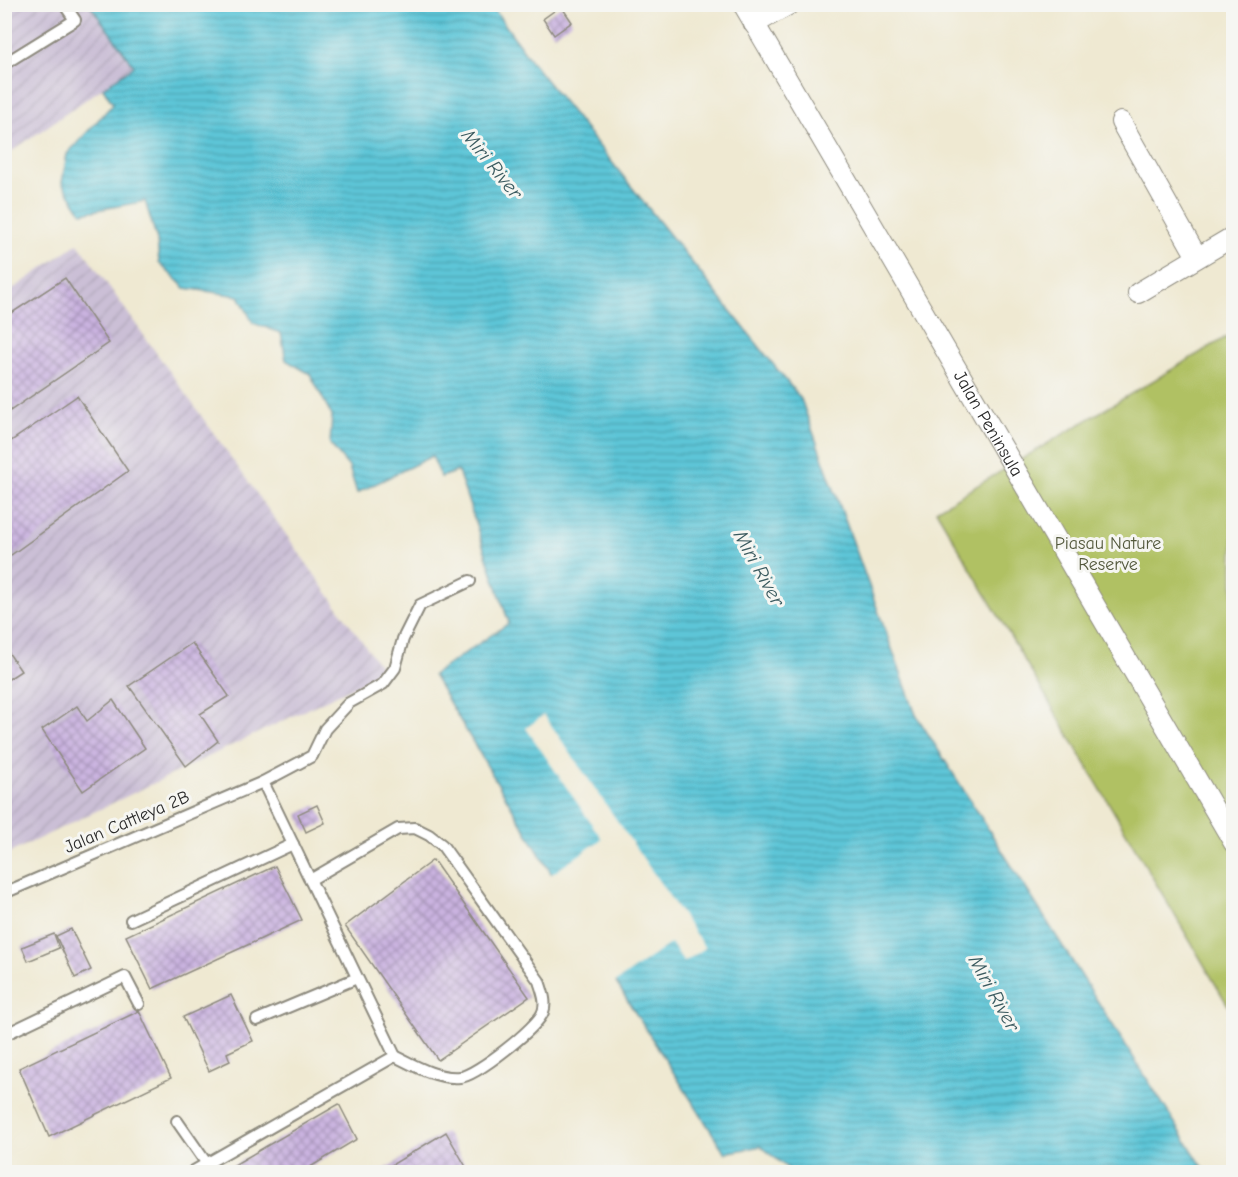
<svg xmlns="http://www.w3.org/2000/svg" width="1238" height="1177" font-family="'Comic Neue',sans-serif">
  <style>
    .industrial { fill: url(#industrial-furrows) }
    .park { fill: #b0c164; stroke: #6e7648; stroke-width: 1.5 }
    .water { fill: url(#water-rules); stroke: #447882; stroke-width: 1.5 }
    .pier { fill: #efe9d2 }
    .building { fill: url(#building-cross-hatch) }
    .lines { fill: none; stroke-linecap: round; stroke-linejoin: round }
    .service-casing { stroke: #8d8a7e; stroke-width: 14 }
    .minor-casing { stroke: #8d8a7e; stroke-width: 22 }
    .service { stroke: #fff; stroke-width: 10 }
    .minor { stroke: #fff; stroke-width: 20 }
    .labels { text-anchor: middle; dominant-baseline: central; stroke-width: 6; stroke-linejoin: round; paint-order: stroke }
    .street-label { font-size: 18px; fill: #2b2b2b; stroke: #f6f6f2 }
    .park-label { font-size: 18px; fill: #53583c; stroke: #f6f6f2 }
    .water-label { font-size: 20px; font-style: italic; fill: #3a5a5f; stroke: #f6f6f2 }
  </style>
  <defs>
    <pattern id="industrial-furrows" width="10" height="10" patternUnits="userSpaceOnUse" patternTransform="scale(1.5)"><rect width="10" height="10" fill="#cbbfd6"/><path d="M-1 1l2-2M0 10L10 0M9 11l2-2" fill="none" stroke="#aea4b8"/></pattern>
    <pattern id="water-rules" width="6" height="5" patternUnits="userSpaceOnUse" patternTransform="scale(1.5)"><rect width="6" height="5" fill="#5dc6d8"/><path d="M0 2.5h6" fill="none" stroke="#4da1af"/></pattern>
    <pattern id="building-cross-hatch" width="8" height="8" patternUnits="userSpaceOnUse" patternTransform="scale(1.5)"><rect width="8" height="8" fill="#cab3e0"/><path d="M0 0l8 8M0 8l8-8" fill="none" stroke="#a492b6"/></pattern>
  </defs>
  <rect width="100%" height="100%" fill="#f6f6f2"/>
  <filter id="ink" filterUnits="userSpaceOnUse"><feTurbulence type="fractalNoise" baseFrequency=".0167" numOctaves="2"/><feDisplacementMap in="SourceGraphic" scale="12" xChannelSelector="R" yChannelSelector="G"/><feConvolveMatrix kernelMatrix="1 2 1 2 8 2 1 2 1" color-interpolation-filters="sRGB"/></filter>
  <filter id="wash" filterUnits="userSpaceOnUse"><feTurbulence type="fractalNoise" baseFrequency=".008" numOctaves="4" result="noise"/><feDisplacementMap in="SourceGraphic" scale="24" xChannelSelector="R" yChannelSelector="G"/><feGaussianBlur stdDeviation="1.35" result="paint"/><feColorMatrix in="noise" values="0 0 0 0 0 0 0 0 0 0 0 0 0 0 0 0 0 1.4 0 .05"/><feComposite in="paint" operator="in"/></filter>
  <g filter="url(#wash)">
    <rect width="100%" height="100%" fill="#efe9d2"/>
    <g class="industrial">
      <path d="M5 5H90L134 66 5 156Z"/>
      <path d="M78 243 384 672 5 855V295Z"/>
    </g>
    <path class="park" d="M1233 333V1014L936 510Z"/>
    <path class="water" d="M90 5H491L531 61 801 399 916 715 1206 1172H792L761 1146 725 1153 617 984 433 675 509 623 458 471 441 477 432 456 357 493 349 467 330 444 332 416 310 374 286 360 281 333 253 323 239 296 185 288 159 263 157 240 145 201 82 213 62 183 67 154 113 104 103 88 134 66Z"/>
    <path class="pier" d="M544 715 705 948 684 962 671 943 613 984 549 876 602 839 526 728Z"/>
    <g id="blocks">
      <g class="building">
        <path d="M561 6 572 22 554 35 543 19Z"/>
        <path d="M65 278 109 343 4 415V318Z"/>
        <path d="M77 396 128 471 4 560V446Z"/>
        <path d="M192 643 229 696 200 714 218 741 186 766 129 686Z"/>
        <path d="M4 646 21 671 4 682Z"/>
        <path d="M113 700 145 748 83 791 42 730 77 706 87 721Z"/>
        <path d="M317 805 325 823 306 832 298 814Z"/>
        <path d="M433 860 529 997 438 1060 345 926Z"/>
        <path d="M275 866 302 920 152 989 126 936Z"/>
        <path d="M71 929 91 970 75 978 56 936Z"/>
        <path d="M54 934 59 948 28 961 22 947Z"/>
        <path d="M231 995 253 1041 227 1053 230 1061 209 1071 183 1017Z"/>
        <path d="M139 1011 171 1078 49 1137 19 1068Z"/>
        <path d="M339 1104 357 1139 302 1172H222Z"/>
        <path d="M446 1132 469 1172H380Z"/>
      </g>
    </g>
  </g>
  <g filter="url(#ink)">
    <use href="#blocks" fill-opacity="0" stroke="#8d8a7e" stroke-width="1.5"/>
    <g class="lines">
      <defs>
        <g id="service">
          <path d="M4 64 75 20 64 4"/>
          <path d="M310 880 398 829 415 828 429 835 442 845 539 981C542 991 547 1002 543 1012 538 1027 476 1076 460 1077 437 1079 415 1066 395 1056"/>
          <path d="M4 893 263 782 312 756 325 729 349 703 383 684 395 668 403 639 420 605 470 581"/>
          <path d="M131 920 293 844"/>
          <path d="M257 1020 357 978"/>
          <path d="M4 1035 125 977 139 1004"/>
          <path d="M177 1121 207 1164"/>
          <path d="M192 1172 395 1056 263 782"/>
        </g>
        <g id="minor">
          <path id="s1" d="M743 4 1234 843"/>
          <path d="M754 24 790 4"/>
          <path d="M1121 122 1197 257"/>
          <path d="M1138 293 1234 236"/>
        </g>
      </defs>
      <use href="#service" class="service-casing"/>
      <use href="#minor" class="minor-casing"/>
      <use href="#service" class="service"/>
      <use href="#minor" class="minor"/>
    </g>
  </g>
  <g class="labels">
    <g class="street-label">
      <text stroke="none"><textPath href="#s1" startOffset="486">Jalan Peninsula</textPath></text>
      <text transform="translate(127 822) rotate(-23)">Jalan Cattleya 2B</text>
    </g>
    <g class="park-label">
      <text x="1108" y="543">Piasau Nature<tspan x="1108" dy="21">Reserve</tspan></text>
    </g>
    <g class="water-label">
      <text transform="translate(492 164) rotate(51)">Miri River</text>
      <text transform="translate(759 568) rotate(61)">Miri River</text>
      <text transform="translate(994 993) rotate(61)">Miri River</text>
    </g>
  </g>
  <rect width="1238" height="1177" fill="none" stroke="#f6f6f2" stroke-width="24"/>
</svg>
